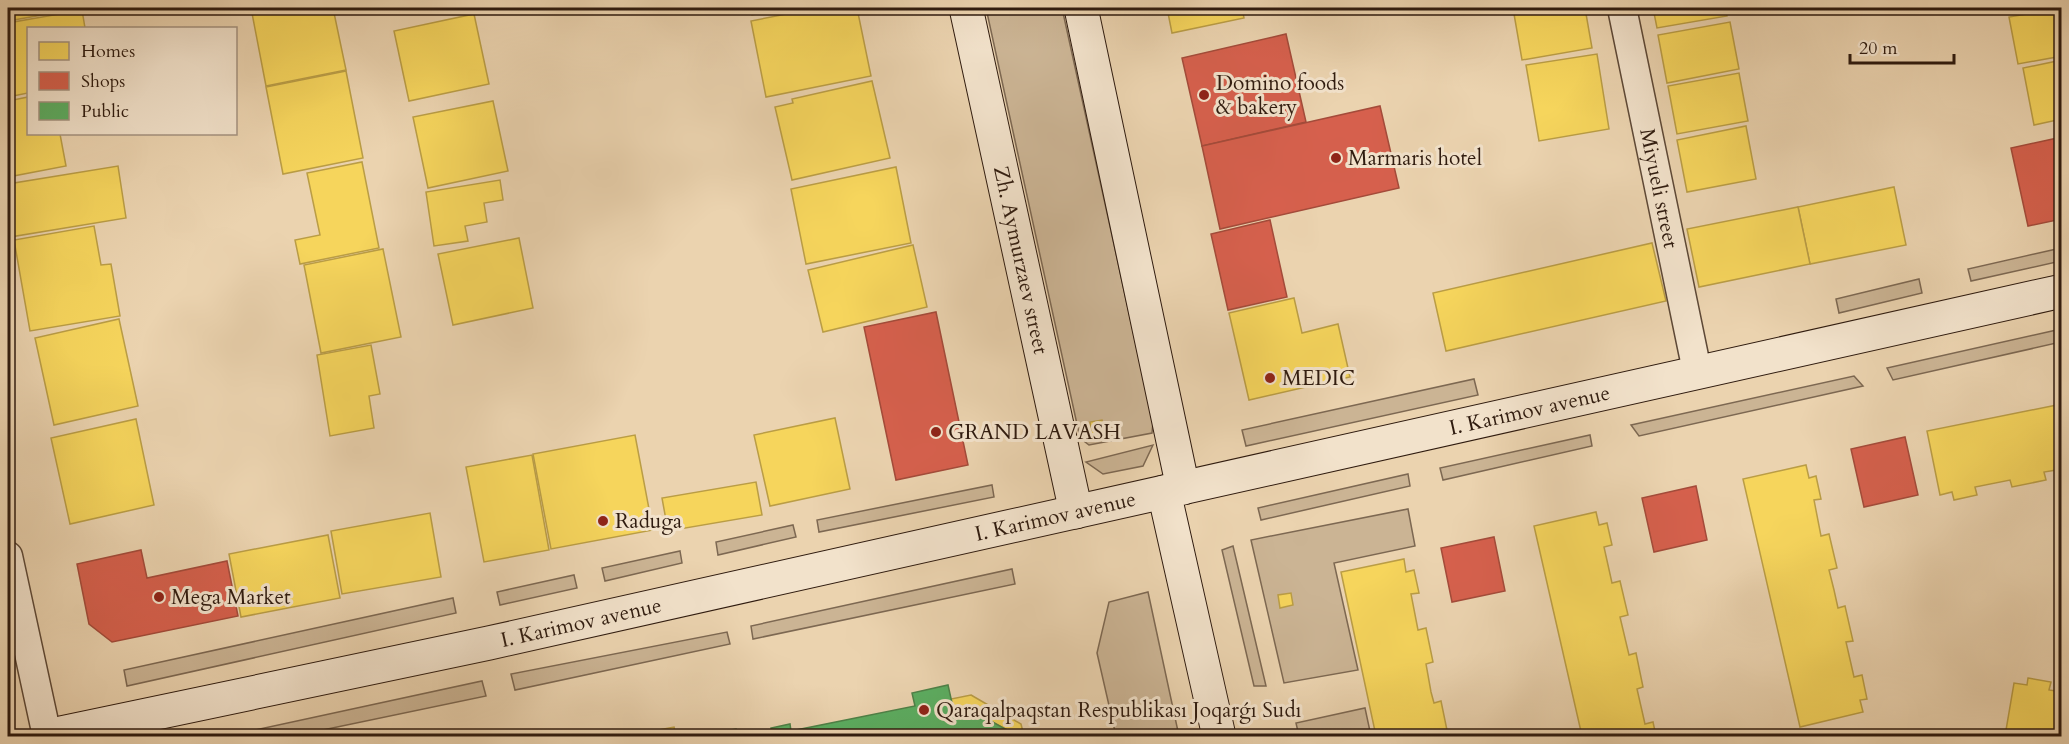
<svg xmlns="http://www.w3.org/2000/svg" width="2069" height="744" font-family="Cardo,serif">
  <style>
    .green { fill: #cbb494; stroke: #7d6852; stroke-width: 1.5 }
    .homes { fill: #f6d55c; stroke: #ba9d45; stroke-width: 1.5 }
    .shops { fill: #d6604d; stroke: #a44b3a; stroke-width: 1.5 }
    .public { fill: #5aae61; stroke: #4d8248; stroke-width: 1.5 }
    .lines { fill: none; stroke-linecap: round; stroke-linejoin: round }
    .street-casing { stroke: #5e4937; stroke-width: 31 }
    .secondary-casing { stroke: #2f1b0f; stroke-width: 35 }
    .street { stroke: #f2e2cb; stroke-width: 28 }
    .secondary { stroke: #f2e2cb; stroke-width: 33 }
    .poi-dot { fill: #8f2418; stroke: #f2e2cb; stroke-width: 2 }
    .labels { text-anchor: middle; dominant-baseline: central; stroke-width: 6; stroke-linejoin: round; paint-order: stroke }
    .poi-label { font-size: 21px; fill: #2f1b0f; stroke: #f2e2cb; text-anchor: start }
    .street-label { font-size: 21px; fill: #2f1b0f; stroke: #f2e2cb }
  </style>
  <rect width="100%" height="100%" fill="#ebd3af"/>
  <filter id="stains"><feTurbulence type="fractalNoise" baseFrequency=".00333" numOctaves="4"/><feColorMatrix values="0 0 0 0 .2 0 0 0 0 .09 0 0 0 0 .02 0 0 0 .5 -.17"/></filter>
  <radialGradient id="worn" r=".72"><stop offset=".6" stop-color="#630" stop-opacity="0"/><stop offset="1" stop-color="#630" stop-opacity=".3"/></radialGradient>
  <g class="green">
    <path d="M986 8H1062L1153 422 1152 433 1089 445 1080 438Z"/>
    <path d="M2061 248V261L1971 281 1968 269Z"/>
    <path d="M1919 279 1922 293 1839 313 1836 299Z"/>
    <path d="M2061 329V342L1893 380 1887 368Z"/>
    <path d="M1854 376 1863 386 1639 436 1631 425Z"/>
    <path d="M1474 379 1478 395 1246 446 1242 430Z"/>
    <path d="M1590 435 1592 446 1443 480 1440 468Z"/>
    <path d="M1153 445 1143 466 1103 474 1086 462Z"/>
    <path d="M1408 474 1410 486 1261 520 1258 508Z"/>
    <path d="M992 485 994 497 819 532 817 520Z"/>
    <path d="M1408 509 1415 546 1334 563 1358 670 1284 683 1251 540Z"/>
    <path d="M793 525 796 537 718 555 716 542Z"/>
    <path d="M1233 546 1266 686H1254L1222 550Z"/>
    <path d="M680 551 682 563 605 581 602 568Z"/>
    <path d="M1012 569 1015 584 753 639 751 626Z"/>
    <path d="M574 575 577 588 500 605 497 592Z"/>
    <path d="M1148 592 1179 736H1116L1097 653 1109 602Z"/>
    <path d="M453 598 456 613 127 686 124 670Z"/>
    <path d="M727 632 730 644 515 690 511 674Z"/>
    <path d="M482 681 486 696 294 736H227Z"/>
    <path d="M1365 708 1371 736H1299L1296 723Z"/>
  </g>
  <g class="homes">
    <path d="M8 8H81L8 21Z"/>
    <path d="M251 8H333L346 70 266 86Z"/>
    <path d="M750 8H786L752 15Z"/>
    <path d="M817 8H857L871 76 766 97 751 21Z"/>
    <path d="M1167 8H1242L1244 18 1172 33Z"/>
    <path d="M1553 8H1585L1592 48 1522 60 1514 14Z"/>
    <path d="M1653 8H1725L1727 16 1657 28Z"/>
    <path d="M2005 8H2038L2006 13Z"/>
    <path d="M2062 8V56L2018 64 2009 17Z"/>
    <path d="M82 10 85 28H28V93L8 97V23Z"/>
    <path d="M474 14 489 84 409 101 394 31Z"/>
    <path d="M1730 22 1739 69 1667 83 1658 35Z"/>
    <path d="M1597 54 1609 129 1539 141 1526 65Z"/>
    <path d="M2062 60V119L2034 125 2023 68Z"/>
    <path d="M346 71 363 158 283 174 266 87Z"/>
    <path d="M1739 73 1748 121 1677 134 1668 86Z"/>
    <path d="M872 81 890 158 792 180 775 107 793 103 792 99Z"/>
    <path d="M28 97V134H60L66 166 8 177V101Z"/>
    <path d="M493 101 508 171 428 188 413 117Z"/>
    <path d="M1746 126 1756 179 1687 192 1677 140Z"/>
    <path d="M362 162 379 248 300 264 295 240 320 235 307 173Z"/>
    <path d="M118 166 126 218 10 237 8 184Z"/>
    <path d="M896 167 911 243 806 264 791 189Z"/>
    <path d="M500 180 503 200 484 203 487 222 465 226 468 241 434 246 426 192Z"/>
    <path d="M1894 187 1906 245 1810 264 1798 207Z"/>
    <path d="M1798 207 1810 264 1699 287 1687 229Z"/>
    <path d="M94 226 101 265 111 264 120 316 30 331 14 240Z"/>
    <path d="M519 238 533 308 453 325 438 254Z"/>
    <path d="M1652 243 1666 301 1446 351 1433 293Z"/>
    <path d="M913 245 927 307 823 332 808 270Z"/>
    <path d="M383 249 401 337 321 353 304 265Z"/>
    <path d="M1294 298 1302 333 1338 324 1350 377 1249 400 1229 313Z"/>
    <path d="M119 319 138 406 54 425 35 338Z"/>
    <path d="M371 345 380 394 369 396 374 428 330 436 317 355Z"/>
    <path d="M2062 404V469L2044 472 2046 480 2012 487 2010 480 1975 487 1977 495 1954 500 1952 492 1940 495 1927 431Z"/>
    <path d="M835 418 850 489 770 506 754 435Z"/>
    <path d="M136 419 154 505 70 524 51 438Z"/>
    <path d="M1102 420 1105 433 1092 435 1090 422Z"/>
    <path d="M635 435 653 530 551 549 533 454Z"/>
    <path d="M532 455 549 550 484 562 466 467Z"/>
    <path d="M1806 465 1809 478 1816 476 1821 499 1814 500 1821 536 1829 534 1837 568 1829 570 1834 590 1838 608 1845 606 1853 641 1846 642 1854 677 1862 675 1867 699 1860 700 1863 712 1800 727 1743 479Z"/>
    <path d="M756 482 762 515 668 531 662 498Z"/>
    <path d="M1596 512 1599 525 1607 523 1612 545 1604 547 1612 583 1620 581 1628 615 1620 617 1629 655 1636 653 1643 687 1637 689 1645 724 1653 722 1656 736H1582L1534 526Z"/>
    <path d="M430 513 441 577 342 594 331 531Z"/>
    <path d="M328 535 340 598 241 617 229 554Z"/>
    <path d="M1404 559 1406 572 1414 570 1419 593 1411 594 1418 630 1426 628 1433 662 1426 664 1431 692 1434 703 1441 701 1448 735 1376 736 1341 572Z"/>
    <path d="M1291 593 1293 605 1280 608 1278 595Z"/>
    <path d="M2028 678 2051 682 2049 690 2062 692V736H2005L2014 683 2027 685Z"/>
    <path d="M971 695 1021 724 1024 736H1010L1009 731 969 709 954 712 951 699Z"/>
    <path d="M674 727 676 736H633L632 735Z"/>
    <path d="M458 732 459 736H435Z"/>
  </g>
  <g class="shops">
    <path d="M1286 34 1306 122 1202 146 1182 58Z"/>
    <path d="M1380 106 1399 188 1220 229 1202 146Z"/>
    <path d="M2062 137V219L2028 226 2011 148Z"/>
    <path d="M1270 220 1287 297 1228 310 1211 234Z"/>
    <path d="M936 312 968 465 896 480 864 327Z"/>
    <path d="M1905 437 1918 495 1864 507 1851 449Z"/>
    <path d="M1696 486 1707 540 1654 552 1642 498Z"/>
    <path d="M1494 537 1505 591 1452 602 1441 548Z"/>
    <path d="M141 550 147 578 227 561 238 616 112 642 89 624 77 564Z"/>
  </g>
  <g class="public">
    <path d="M948 685 954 712 969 709 1009 731 1010 736H773L771 728 790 724 791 731 915 706 912 693Z"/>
    <path d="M736 729 737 736H695Z"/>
  </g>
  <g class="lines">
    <defs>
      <g id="street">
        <path id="s1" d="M1622 8 1697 371"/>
        <path d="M8 556 47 736"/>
      </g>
      <g id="secondary">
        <path id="s2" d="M966 8 1076 512"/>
        <path d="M1081 8 1183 488"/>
        <path d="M1164 492 1219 736"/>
        <path id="s3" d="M47 736 489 643 2062 291"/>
      </g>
    </defs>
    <use href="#street" class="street-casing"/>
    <use href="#secondary" class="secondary-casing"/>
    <use href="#street" class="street"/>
    <use href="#secondary" class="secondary"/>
  </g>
  <g class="poi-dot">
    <circle cx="1204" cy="95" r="6"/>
    <circle cx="1336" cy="158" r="6"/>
    <circle cx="1270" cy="378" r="6"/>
    <circle cx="936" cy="432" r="6"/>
    <circle cx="603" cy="521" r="6"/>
    <circle cx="159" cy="597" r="6"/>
    <circle cx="924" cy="710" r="6"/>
  </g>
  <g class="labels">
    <g class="poi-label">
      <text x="1216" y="83">Domino foods<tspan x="1216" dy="24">&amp; bakery</tspan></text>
      <text x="1348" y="158">Marmaris hotel</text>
      <text x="1282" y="378">MEDIC</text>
      <text x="948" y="432">GRAND LAVASH</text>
      <text x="615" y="521">Raduga</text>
      <text x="171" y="597">Mega Market</text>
      <text x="936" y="710">Qaraqalpaqstan Respublikası Joqarǵı Sudı</text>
    </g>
    <g class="street-label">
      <text stroke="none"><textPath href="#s1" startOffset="184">Miyueli street</textPath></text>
      <text stroke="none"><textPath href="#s2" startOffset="258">Zh. Aymurzaev street</textPath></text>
      <text stroke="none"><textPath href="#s3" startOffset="1518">I. Karimov avenue</textPath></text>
      <text stroke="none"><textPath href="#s3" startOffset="1032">I. Karimov avenue</textPath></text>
      <text stroke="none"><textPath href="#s3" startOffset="546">I. Karimov avenue</textPath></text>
    </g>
  </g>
  <rect width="2069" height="744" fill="none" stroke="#ebd3af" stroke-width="30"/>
  <rect x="9" y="9" width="2051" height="726" fill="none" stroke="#2f1b0f" stroke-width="3"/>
  <rect x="15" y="15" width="2039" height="714" fill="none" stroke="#2f1b0f" stroke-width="1.5"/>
  <rect x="27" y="27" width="210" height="108" fill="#f2e2cb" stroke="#a49280" stroke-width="1.5"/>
  <rect x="39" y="42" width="30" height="18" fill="#f6d55c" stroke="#a49280" stroke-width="1.5"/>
  <text x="81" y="57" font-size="18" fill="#2f1b0f">Homes</text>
  <rect x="39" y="72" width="30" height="18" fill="#d6604d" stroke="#a49280" stroke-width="1.5"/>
  <text x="81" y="87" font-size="18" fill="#2f1b0f">Shops</text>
  <rect x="39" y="102" width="30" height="18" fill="#5aae61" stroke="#a49280" stroke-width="1.5"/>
  <text x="81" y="117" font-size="18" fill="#2f1b0f">Public</text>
  <path d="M1850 54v9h104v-9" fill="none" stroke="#2f1b0f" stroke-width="3"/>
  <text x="1859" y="54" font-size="18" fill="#2f1b0f" stroke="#f2e2cb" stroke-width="4.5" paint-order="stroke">20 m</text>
  <rect width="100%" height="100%" filter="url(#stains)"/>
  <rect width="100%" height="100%" fill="url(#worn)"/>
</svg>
